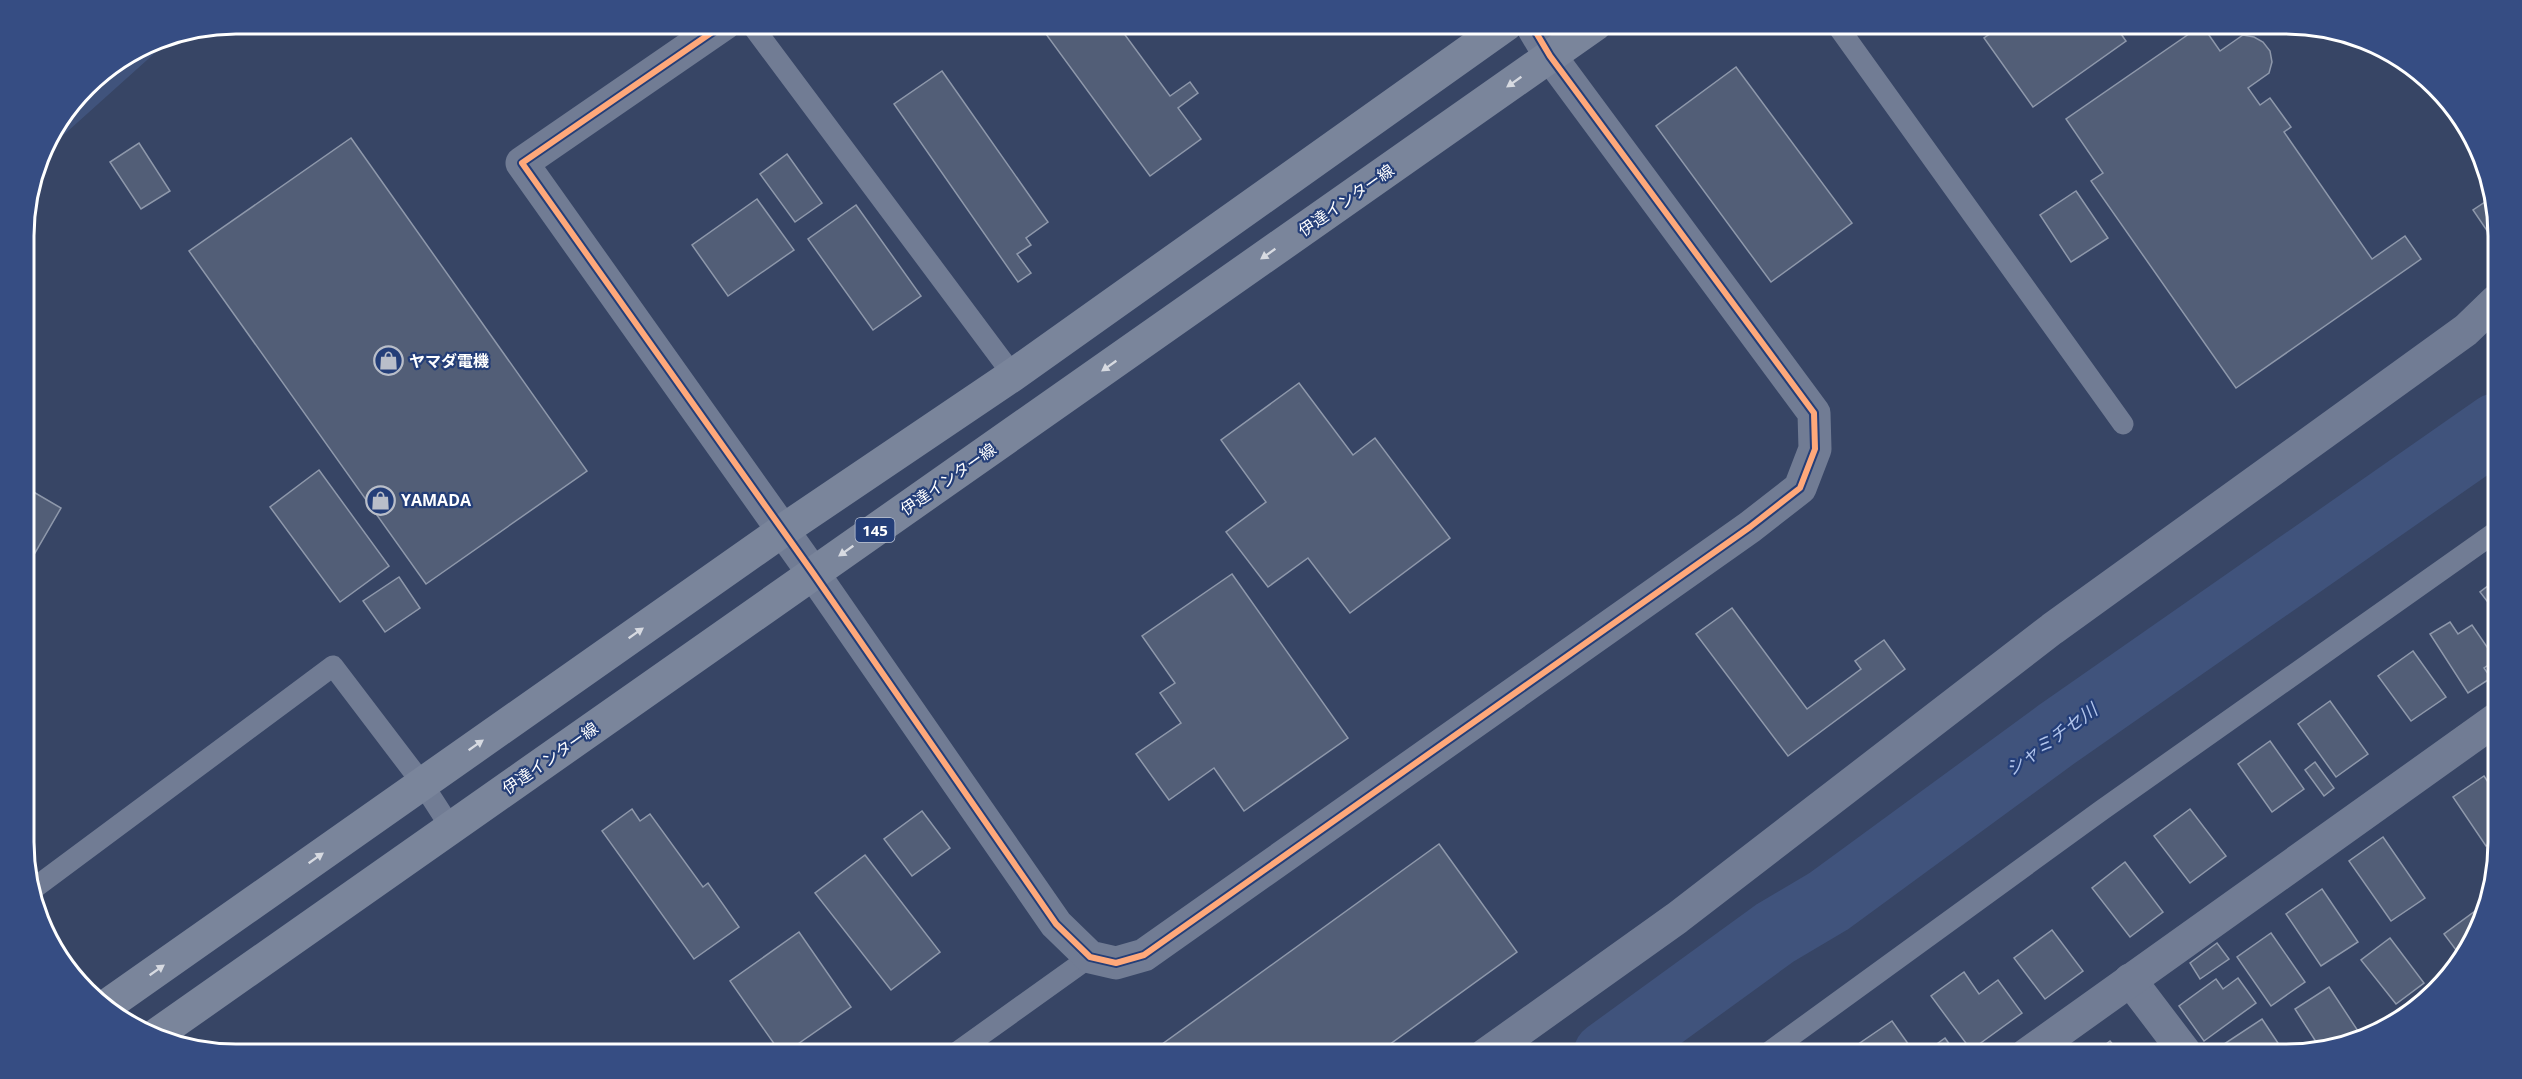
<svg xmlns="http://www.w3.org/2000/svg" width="2522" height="1079" font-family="'Open Sans','Noto Sans JP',sans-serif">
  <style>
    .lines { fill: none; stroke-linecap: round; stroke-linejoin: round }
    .stream { stroke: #40537c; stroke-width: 10 }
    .river { stroke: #40537c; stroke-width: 68 }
    .building { fill: #525e77; stroke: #8e98ab; stroke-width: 1.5 }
    .lane { stroke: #717c94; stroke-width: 21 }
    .street { stroke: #717c94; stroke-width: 33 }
    .primary { stroke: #7a859b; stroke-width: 33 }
    .cycleway-casing { stroke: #243e78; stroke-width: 10 }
    .cycleway { stroke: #fea87a; stroke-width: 6 }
    .oneway { fill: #d7dae1 }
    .labels { text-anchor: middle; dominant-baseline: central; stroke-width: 4.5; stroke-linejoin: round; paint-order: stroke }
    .shield { fill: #243e78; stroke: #bdc5d6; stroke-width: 1.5 }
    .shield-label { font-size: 15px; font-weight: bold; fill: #fff }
    .street-label { font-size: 16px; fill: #fff; stroke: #243e78 }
    .poi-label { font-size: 16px; font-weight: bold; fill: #fff; stroke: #243e78; text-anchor: start }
    .water-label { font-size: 18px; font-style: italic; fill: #b1c4eb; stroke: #243e78 }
    .rim { fill: none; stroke: #fff; stroke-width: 3 }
  </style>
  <rect width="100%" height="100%" fill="#374565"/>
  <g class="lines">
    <path class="stream" d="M46 144 164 38"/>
    <path class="river" d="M1607 1055 1775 933 1829 901 2057 734 2497 427"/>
  </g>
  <g class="building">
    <path d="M1051 24H1117L1170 96 1190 82 1198 93 1178 108 1201 139 1150 176 1043 30Z"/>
    <path d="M2004 24H2114L2126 41 2033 107 1984 38Z"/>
    <path d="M2202 25 2220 51 2243 35 2254 37 2263 42 2270 51 2272 62 2269 73 2248 88 2260 105 2270 98 2291 127 2284 132 2372 259 2405 236 2421 259 2236 388 2091 181 2103 173 2066 119Z"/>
    <path d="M1736 67 1852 223 1771 282 1656 126Z"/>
    <path d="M942 71 1048 222 1026 238 1031 245 1017 254 1031 273 1018 282 894 104Z"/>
    <path d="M351 138 587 471 426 584 189 251Z"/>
    <path d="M139 143 170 191 141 209 110 162Z"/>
    <path d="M787 154 822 203 795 222 760 174Z"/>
    <path d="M2076 191 2108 238 2071 262 2040 215Z"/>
    <path d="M2491 198 2496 209V235L2492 238 2473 210Z"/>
    <path d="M757 199 794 250 728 296 692 245Z"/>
    <path d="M856 205 921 296 873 330 808 239Z"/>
    <path d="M1299 383 1353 455 1375 438 1450 538 1350 613 1308 558 1268 587 1226 532 1266 502 1221 440Z"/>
    <path d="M319 470 389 566 340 602 270 507Z"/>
    <path d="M25 487 61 508 35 553 25 547Z"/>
    <path d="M1232 574 1348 738 1244 811 1214 768 1169 800 1136 754 1181 723 1160 693 1175 683 1142 636Z"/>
    <path d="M399 577 420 608 385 632 363 601Z"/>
    <path d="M2497 579V614L2480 592Z"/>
    <path d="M1732 608 1807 709 1861 669 1855 661 1884 640 1905 669 1788 756 1696 634Z"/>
    <path d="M2450 622 2458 634 2472 625 2496 660 2484 668 2491 678 2468 693 2430 634Z"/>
    <path d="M2413 651 2446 697 2411 721 2378 676Z"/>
    <path d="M2330 701 2368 754 2336 777 2298 724Z"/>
    <path d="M2270 741 2304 789 2272 812 2238 764Z"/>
    <path d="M2315 762 2334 788 2324 796 2305 770Z"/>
    <path d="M2484 776 2498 797V838L2486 846 2453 797Z"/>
    <path d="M632 809 640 821 650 814 703 887 708 883 739 927 694 959 602 831Z"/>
    <path d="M2190 809 2226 856 2190 883 2154 836Z"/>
    <path d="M922 811 950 848 912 876 884 839Z"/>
    <path d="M2383 837 2425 898 2391 921 2349 861Z"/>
    <path d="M1439 844 1517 952 1375 1055H1147Z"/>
    <path d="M865 855 940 952 891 990 815 893Z"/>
    <path d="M2125 862 2163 912 2130 937 2092 888Z"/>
    <path d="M2322 889 2358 942 2321 966 2286 914Z"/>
    <path d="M2486 903 2482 924 2462 958 2444 934Z"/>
    <path d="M2052 930 2083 971 2045 999 2014 958Z"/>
    <path d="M799 932 851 1007 782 1055 730 981Z"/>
    <path d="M2271 933 2305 982 2271 1006 2237 957Z"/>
    <path d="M2390 938 2424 983 2396 1004 2361 960Z"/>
    <path d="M2217 943 2229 959 2200 979 2190 963Z"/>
    <path d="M1964 972 1979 994 1998 980 2022 1013 1971 1050 1931 996Z"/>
    <path d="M2238 978 2256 1003 2204 1041 2179 1006 2216 979 2223 989Z"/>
    <path d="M2329 987 2360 1034 2320 1048 2295 1009Z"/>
    <path d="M2262 1019 2286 1055H2226L2221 1046Z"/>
    <path d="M1892 1021 1916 1055H1864L1857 1045Z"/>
    <path d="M1945 1038 1957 1055H1934L1930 1049Z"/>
    <path d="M2110 1041 2121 1055H2092Z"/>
  </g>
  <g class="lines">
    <g class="lane">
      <path d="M751 24 1013 375"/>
      <path d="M1836 24 2123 424"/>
      <path d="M33 889 333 666 422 783 451 828"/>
      <path d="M953 1055 1090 957"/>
      <path d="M1765 1055 2102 810 2497 531"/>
    </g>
    <g class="street">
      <path d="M724 24 522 163 813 573 1056 924 1090 957 1116 963 1144 955 1750 527 1800 488 1815 449 1814 413 1550 56 1531 24"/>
      <path d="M2130 980 2187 1055"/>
      <path d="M1485 1055 1677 918 2052 629 2466 330 2496 301"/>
      <path d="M2026 1055 2498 718"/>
    </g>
    <g class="primary">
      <path d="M109 1004 782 531 1013 375 1507 24"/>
      <path d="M153 1037 1596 24"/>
    </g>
    <defs>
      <path id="cycleway" d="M724 24 522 163 813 573 1056 924 1090 957 1116 963 1144 955 1750 527 1800 488 1815 449 1814 413 1550 56 1531 24"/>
    </defs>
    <use href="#cycleway" class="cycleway-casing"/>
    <use href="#cycleway" class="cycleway"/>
  </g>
  <defs><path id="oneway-solid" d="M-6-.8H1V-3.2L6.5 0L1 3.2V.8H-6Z" transform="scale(1.5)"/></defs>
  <g class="oneway">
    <use href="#oneway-solid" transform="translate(1514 82) rotate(145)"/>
    <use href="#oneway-solid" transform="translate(1268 254) rotate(145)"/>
    <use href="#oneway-solid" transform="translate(1109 366) rotate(145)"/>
    <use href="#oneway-solid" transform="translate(846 551) rotate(145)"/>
    <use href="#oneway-solid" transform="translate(636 633) rotate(-35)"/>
    <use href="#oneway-solid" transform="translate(476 745) rotate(-35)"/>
    <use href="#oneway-solid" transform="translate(316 858) rotate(-35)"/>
    <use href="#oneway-solid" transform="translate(157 970) rotate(-35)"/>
  </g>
  <defs>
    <symbol id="shop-ring" viewBox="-11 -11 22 22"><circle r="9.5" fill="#243e78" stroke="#b9bec9" stroke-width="1.5"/><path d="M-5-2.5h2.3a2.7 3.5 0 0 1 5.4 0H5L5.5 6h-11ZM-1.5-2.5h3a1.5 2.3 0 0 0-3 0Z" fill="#b9bec9"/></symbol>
  </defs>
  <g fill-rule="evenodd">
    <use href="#shop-ring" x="372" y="344" width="33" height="33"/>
    <use href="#shop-ring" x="364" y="484" width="33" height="33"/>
  </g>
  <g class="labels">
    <rect class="shield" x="855.5" y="518" width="39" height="24" rx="4.5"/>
    <g class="shield-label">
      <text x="875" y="530">145</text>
    </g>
    <g class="street-label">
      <text transform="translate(1346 200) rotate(-35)">伊達インター線</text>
      <text transform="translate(948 479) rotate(-35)">伊達インター線</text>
      <text transform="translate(550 758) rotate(-35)">伊達インター線</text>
    </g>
    <g class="poi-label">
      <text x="409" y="361">ヤマダ電機</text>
      <text x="401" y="500">YAMADA</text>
    </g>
    <g class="water-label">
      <text transform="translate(2051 739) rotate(-36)">シャミチセ川</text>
    </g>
  </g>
  <path d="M0 0H2522V1079H0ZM236 34H2286A202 202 0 0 1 2488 236V842A202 202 0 0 1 2286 1044H236A202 202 0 0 1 34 842V236A202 202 0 0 1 236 34Z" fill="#364d83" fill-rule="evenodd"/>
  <path class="rim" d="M236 34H2286A202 202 0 0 1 2488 236V842A202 202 0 0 1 2286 1044H236A202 202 0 0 1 34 842V236A202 202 0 0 1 236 34Z"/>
</svg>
